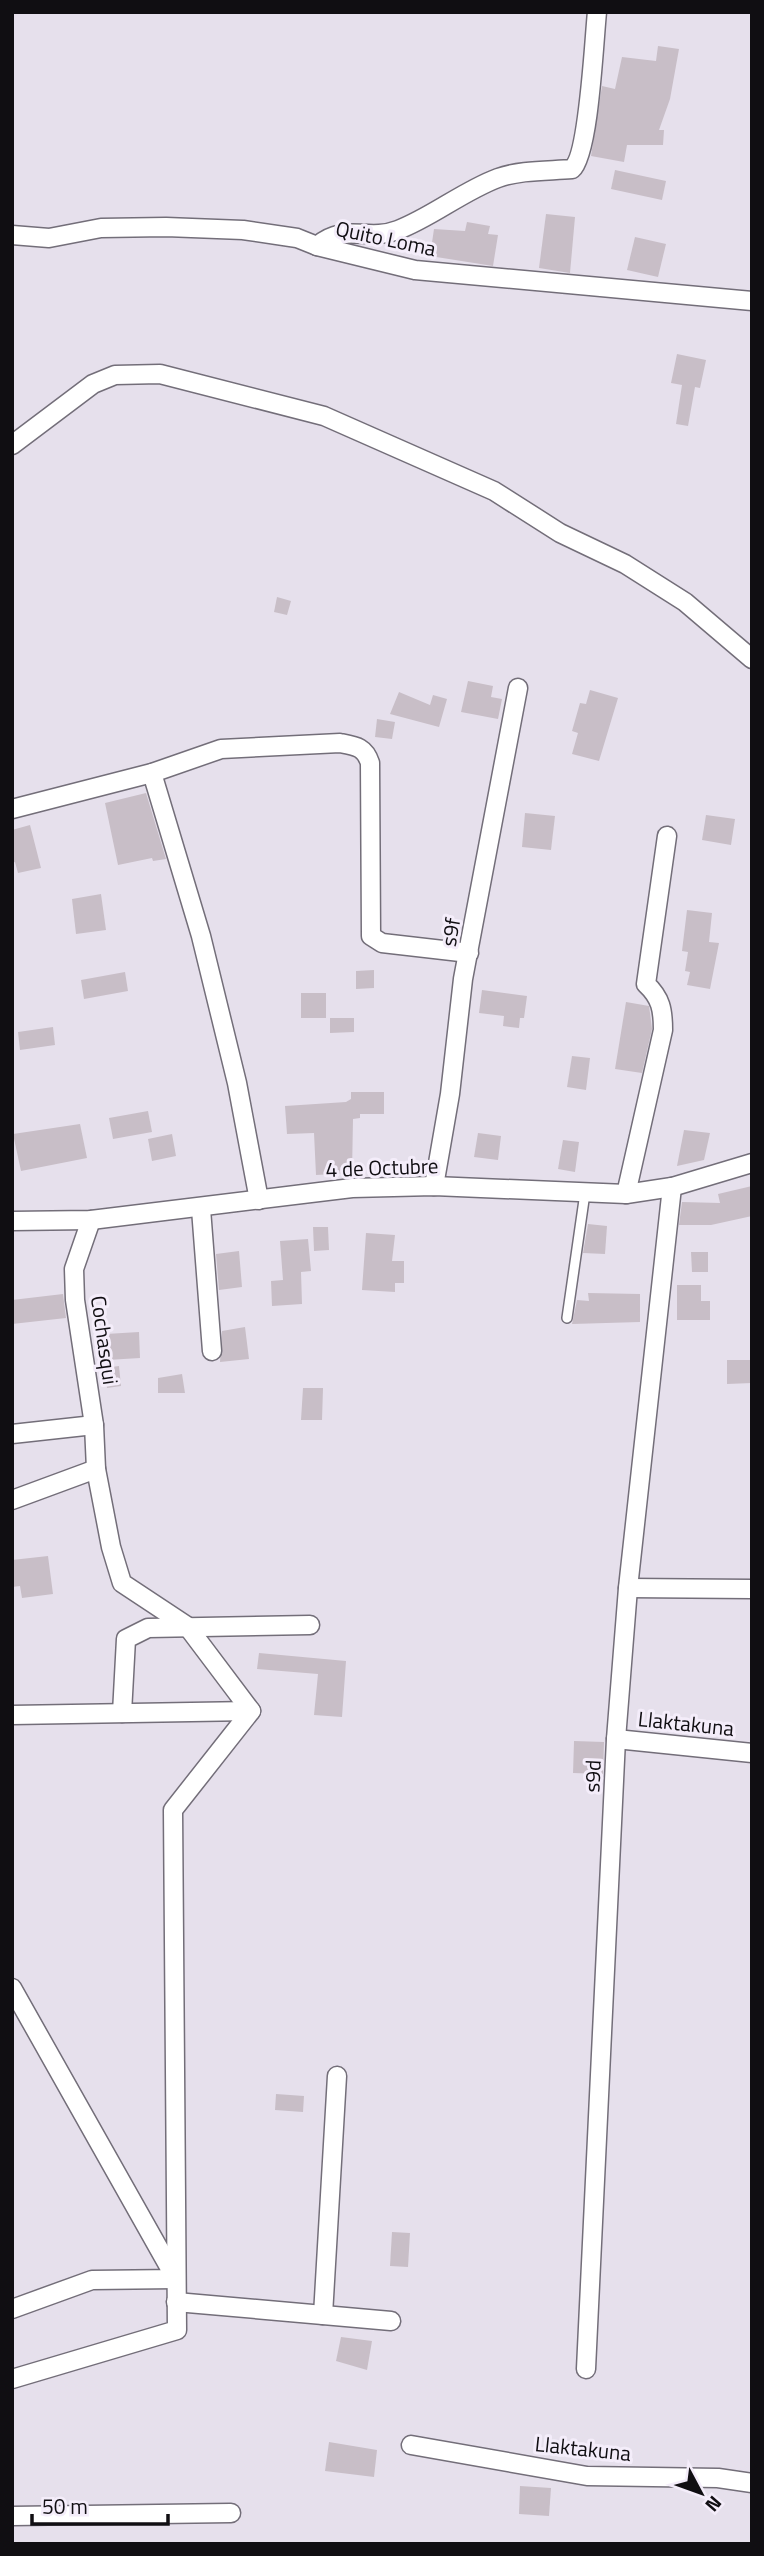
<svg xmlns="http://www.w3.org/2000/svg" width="764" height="2556" font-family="'Titillium Web',sans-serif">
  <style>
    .building { fill: #c8bec7 }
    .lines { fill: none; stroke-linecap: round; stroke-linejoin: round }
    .lane-casing { stroke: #736e79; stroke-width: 12 }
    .street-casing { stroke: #736e79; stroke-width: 21 }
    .lane { stroke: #fff; stroke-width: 9 }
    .street { stroke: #fff; stroke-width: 18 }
    .labels { text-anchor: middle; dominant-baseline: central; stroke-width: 6; stroke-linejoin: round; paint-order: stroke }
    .street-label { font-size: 21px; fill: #100e12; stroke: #f4edfa }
  </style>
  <rect width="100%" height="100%" fill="#e6e0ec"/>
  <g class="building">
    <path d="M658 46 679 49 670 99 659 130H664L663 145H627L624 162 591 156 602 86 615 89 622 57 656 61Z"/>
    <path d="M615 170 666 181 662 200 611 189Z"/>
    <path d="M546 214 575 217 570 273 539 268Z"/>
    <path d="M467 222 490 226 488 234 498 235 493 266 430 256 434 229 465 231Z"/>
    <path d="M635 237 666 244 658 277 627 270Z"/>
    <path d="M677 354 706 360 700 388 695 387 688 426 676 424 682 385 671 383Z"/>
    <path d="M277 597 291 601 287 615 274 612Z"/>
    <path d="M468 681 493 686 491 697 502 699 498 719 461 712Z"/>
    <path d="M590 690 618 698 599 761 572 754 578 733 572 731 580 703 586 704Z"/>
    <path d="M399 692 430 705 433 695 447 699 439 727 390 714Z"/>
    <path d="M377 719 395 722 392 739 375 737Z"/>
    <path d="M146 793 166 859 153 861 152 858 118 865 105 803Z"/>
    <path d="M525 813 555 816 551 850 522 847Z"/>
    <path d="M706 815 735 819 731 845 702 840Z"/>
    <path d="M30 825 41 868 18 873 15 862 12 863V830Z"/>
    <path d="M101 894 106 930 76 934 72 899Z"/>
    <path d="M687 910 712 913 709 942 719 943 710 989 687 985 690 972 685 971 688 952 682 951Z"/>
    <path d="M374 970V988L356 989V971Z"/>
    <path d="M125 972 128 991 84 999 81 980Z"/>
    <path d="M482 990 527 996 524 1018H520L519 1028 503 1026 504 1016 479 1013Z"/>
    <rect x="301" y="993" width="25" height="25"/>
    <path d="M626 1002 649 1006 650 1013 652 1029 642 1073 615 1069Z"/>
    <path d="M330 1018H354V1032L330 1033Z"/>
    <path d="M53 1027 55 1045 20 1050 18 1032Z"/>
    <path d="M572 1056 590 1058 586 1090 567 1087Z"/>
    <path d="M351 1092H384V1114H360V1118L353 1119 352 1173 316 1175 314 1133 287 1134 285 1106 346 1102 351 1099Z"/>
    <path d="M148 1111 152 1132 113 1139 109 1118Z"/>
    <path d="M80 1124 87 1158 21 1171 13 1134Z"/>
    <path d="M684 1130 710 1133 704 1160 677 1166Z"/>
    <path d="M478 1133 501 1136 498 1160 474 1157Z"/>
    <path d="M172 1134 176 1156 152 1161 148 1139Z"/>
    <path d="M563 1140 579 1142 575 1172 558 1169Z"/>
    <path d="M752 1186V1216L711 1225H679L682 1202 720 1203 718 1194Z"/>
    <path d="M588 1224 607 1226 605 1254 583 1253Z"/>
    <path d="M313 1227H328L329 1250 314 1251Z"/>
    <path d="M366 1233 395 1235 392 1261H404V1283H395V1292L362 1290Z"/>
    <path d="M308 1239 311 1271 301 1272 302 1304 272 1306 271 1281 283 1280 280 1241Z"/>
    <path d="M239 1251 242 1287 219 1290 216 1254Z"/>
    <path d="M691 1252H708V1272H692Z"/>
    <path d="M677 1285H701V1301H710V1320H677Z"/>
    <path d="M588 1293 640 1294V1322L572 1324 577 1300 589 1301Z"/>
    <path d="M63 1294 66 1318 12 1324V1300Z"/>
    <path d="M245 1327 249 1359 220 1362 222 1331Z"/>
    <path d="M139 1332 140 1358 107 1360 106 1334Z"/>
    <path d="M727 1360H752V1383L727 1384Z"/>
    <path d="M119 1366 121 1386 107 1388 104 1368Z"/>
    <path d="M182 1374 185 1393H158V1378Z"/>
    <path d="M303 1388H323L322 1420H301Z"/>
    <path d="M48 1556 53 1594 22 1598 20 1586 12 1587V1560Z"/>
    <path d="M259 1653 346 1661 342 1717 314 1715 318 1674 257 1669Z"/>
    <path d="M574 1741 604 1742 603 1774 573 1773Z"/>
    <path d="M276 2094 304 2096 303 2112 275 2110Z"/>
    <path d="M392 2232 410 2233 408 2267 390 2266Z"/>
    <path d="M341 2337 372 2341 367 2370 336 2361Z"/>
    <path d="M329 2442 377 2450 374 2477 325 2471Z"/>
    <path d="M520 2486 551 2488 549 2516 519 2514Z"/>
  </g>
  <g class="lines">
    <defs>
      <path id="lane" d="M567 1318 585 1193"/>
      <g id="street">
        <path d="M12 235 49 238 101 228 166 227 243 230 297 238 317 246 415 270 752 301"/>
        <path d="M317 246C346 222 366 242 398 230 432 217 463 191 498 178 520 170 548 171 572 169 589 155 594 40 597 12"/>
        <path d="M12 445 93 384 115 375 160 374 324 416 494 491 560 533 625 564 685 602 752 659"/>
        <path d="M152 773 201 936 237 1083 259 1200"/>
        <path d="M12 809 152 773 221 749 340 743C356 746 365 747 370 763L371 936 382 943 469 953"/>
        <path d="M434 1186 450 1094 463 979 518 688"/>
        <path d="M626 1194 663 1030C663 1010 661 998 646 984L667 836"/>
        <path d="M201 1209 212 1351"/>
        <path d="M12 1221 91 1220 352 1188 434 1186 626 1194 672 1187 752 1163"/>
        <path d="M12 1434 94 1425"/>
        <path d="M12 1500 96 1469"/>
        <path d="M628 1588 752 1589"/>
        <path d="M122 1713 126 1639 148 1628 310 1625"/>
        <path d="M12 1715 251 1711"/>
        <path d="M616 1739 752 1753"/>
        <path d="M12 1988 176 2279 92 2280 12 2309"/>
        <path d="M176 2302 391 2321"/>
        <path d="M323 2315 337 2076"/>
        <path d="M586 2369 616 1739 628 1588 672 1187"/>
        <path d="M12 2379 177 2330 173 1810 251 1711 187 1626 122 1583 111 1547 96 1469 94 1425 75 1300 74 1269 91 1220"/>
        <path d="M411 2445 587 2476 718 2478 752 2483"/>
        <path d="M12 2516 231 2513"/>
      </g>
    </defs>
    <use href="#lane" class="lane-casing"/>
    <use href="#street" class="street-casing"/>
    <use href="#lane" class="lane"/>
    <use href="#street" class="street"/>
  </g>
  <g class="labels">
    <g class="street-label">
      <text transform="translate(386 238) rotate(12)">Quito Loma</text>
      <text transform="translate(450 932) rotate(-80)">s9f</text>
      <text transform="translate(382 1167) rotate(-2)">4 de Octubre</text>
      <text transform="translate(105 1340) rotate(82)">Cochasqui</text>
      <text transform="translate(686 1723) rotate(6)">Llaktakuna</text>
      <text transform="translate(592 1776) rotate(-87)">s9d</text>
      <text transform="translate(583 2448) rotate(6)">Llaktakuna</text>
    </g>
  </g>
  <rect width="764" height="2556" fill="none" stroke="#100e12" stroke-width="28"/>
  <g transform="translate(701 2493) rotate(131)" stroke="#f4edfa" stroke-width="5" paint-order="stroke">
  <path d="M0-5L12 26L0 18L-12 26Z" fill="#100e12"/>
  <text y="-10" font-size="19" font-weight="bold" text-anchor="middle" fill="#100e12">N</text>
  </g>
  <path d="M32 2514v10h136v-10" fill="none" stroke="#100e12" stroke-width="3.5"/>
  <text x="42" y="2514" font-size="21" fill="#100e12" stroke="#f4edfa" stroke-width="5" paint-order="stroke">50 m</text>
</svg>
